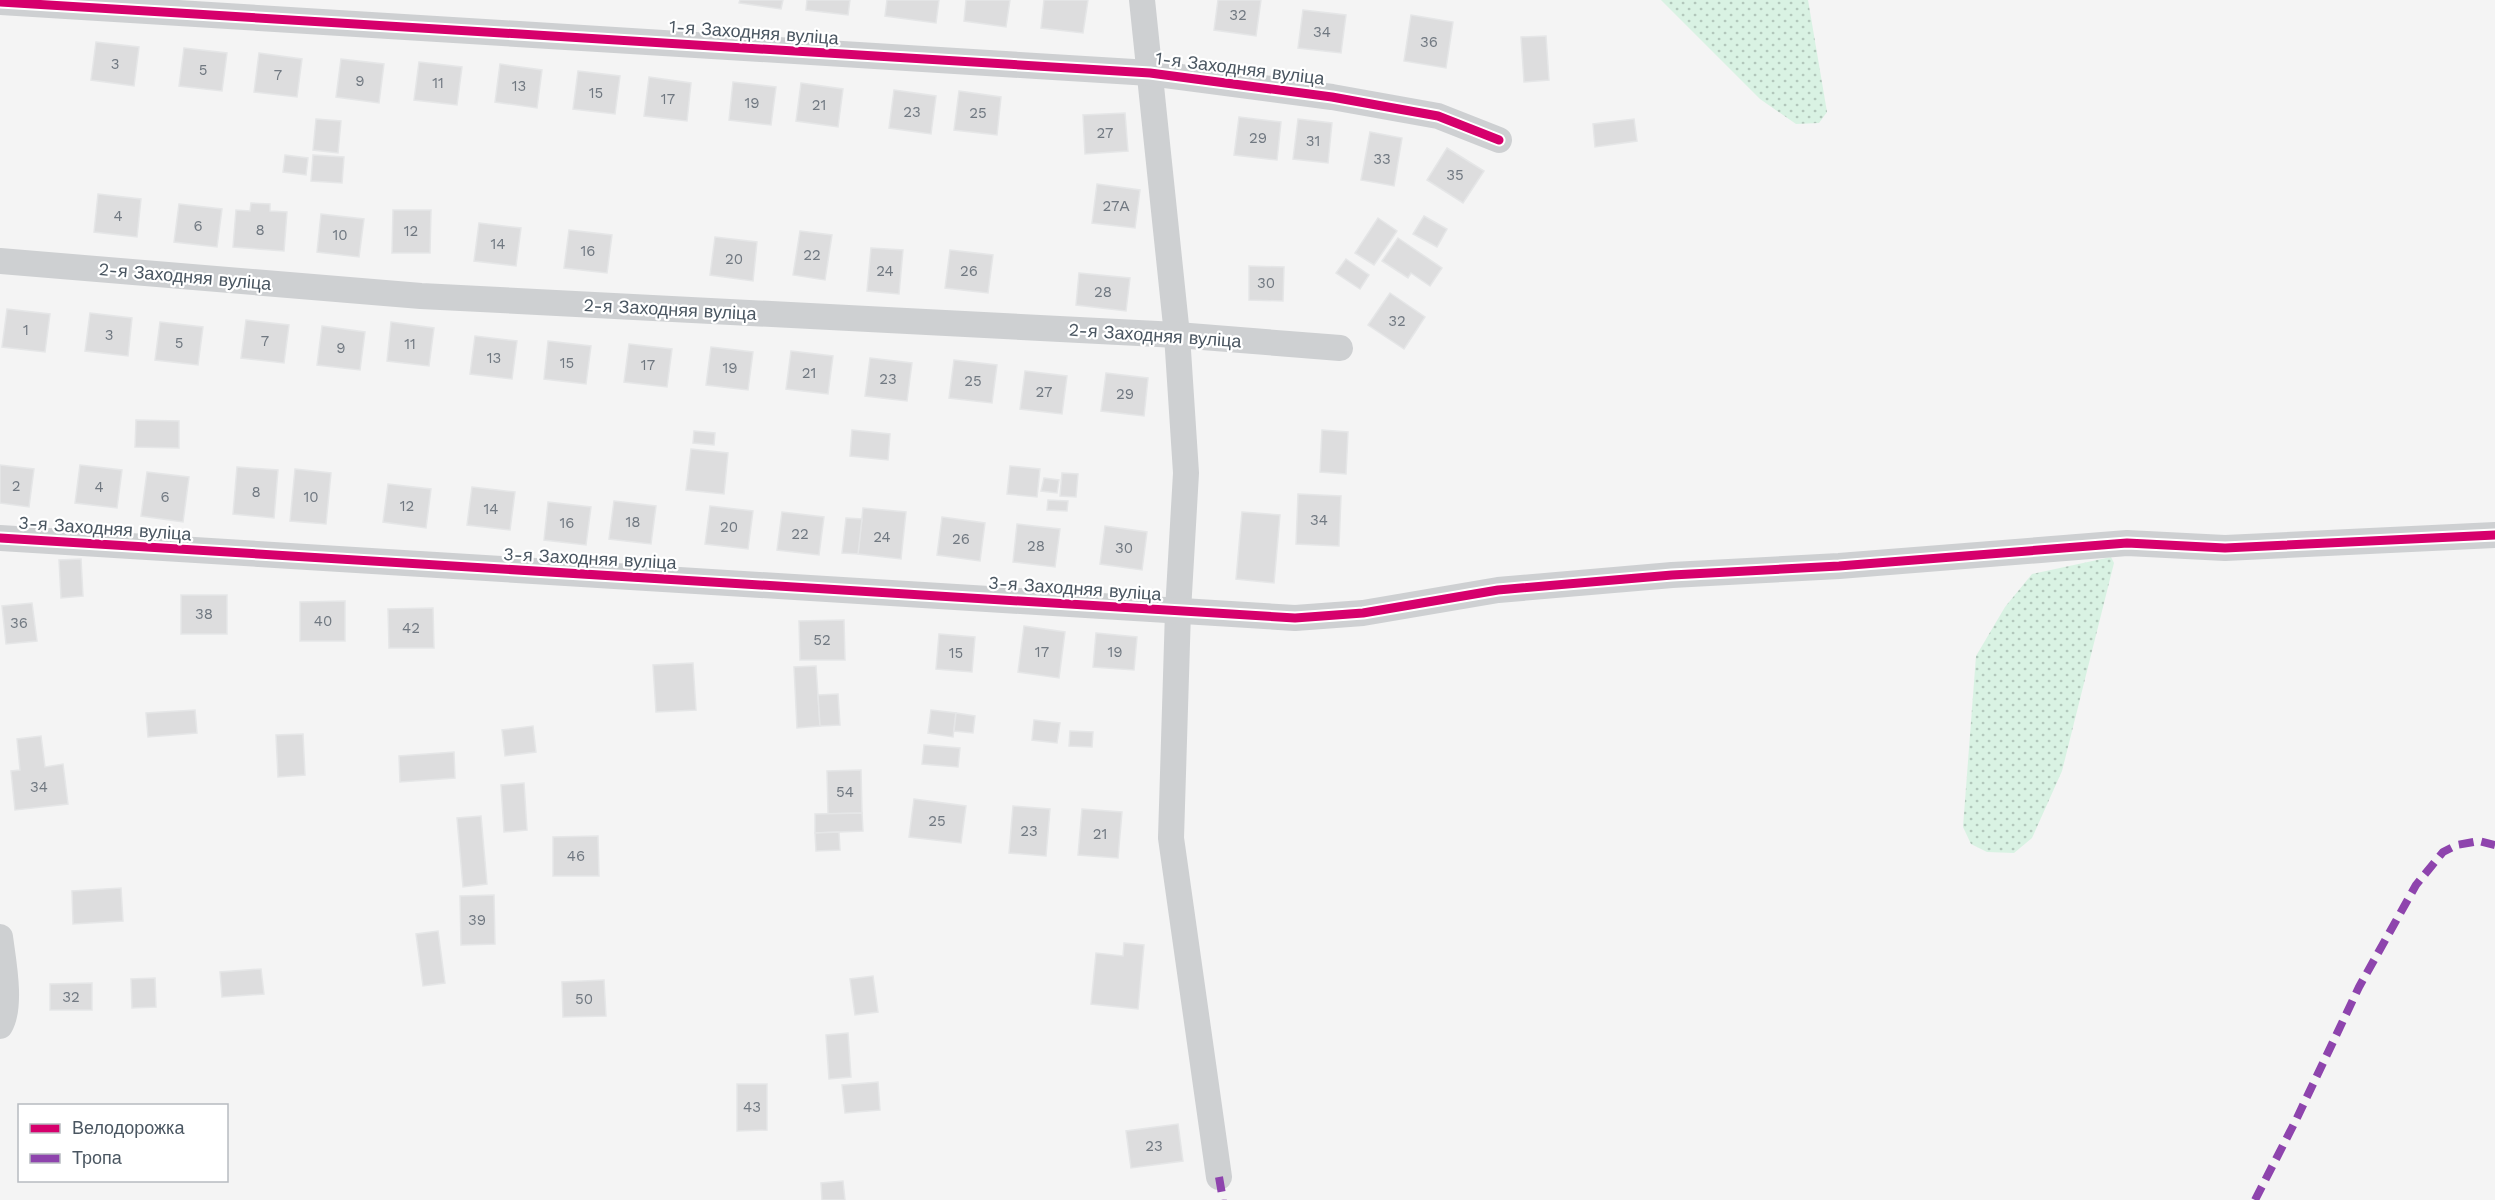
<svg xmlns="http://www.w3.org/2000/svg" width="2495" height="1200" font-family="'Work Sans',sans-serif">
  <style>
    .grass { fill: url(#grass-dots) }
    .building { fill: #ddddde; stroke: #e5e6e7; stroke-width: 1.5 }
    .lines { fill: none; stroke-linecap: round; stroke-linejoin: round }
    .minor { stroke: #ced0d2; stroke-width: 26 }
    .quiet { stroke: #8e44ad; stroke-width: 8; stroke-dasharray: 15 8; stroke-linecap: butt }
    .cycleway-casing { stroke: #fff; stroke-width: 13 }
    .cycleway { stroke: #d6006c; stroke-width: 9 }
    .labels { text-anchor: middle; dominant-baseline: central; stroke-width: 4.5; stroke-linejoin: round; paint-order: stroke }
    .number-label { font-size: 15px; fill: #707881 }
    .street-label { font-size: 18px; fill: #4a5661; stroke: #fff }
  </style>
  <defs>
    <pattern id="grass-dots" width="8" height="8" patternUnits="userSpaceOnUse" patternTransform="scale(1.5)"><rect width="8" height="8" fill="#d9f2e3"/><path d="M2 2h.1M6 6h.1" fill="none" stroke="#b2c7bb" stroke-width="1.8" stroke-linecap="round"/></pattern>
  </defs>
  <rect width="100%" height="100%" fill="#f4f4f4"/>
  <g class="grass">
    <path d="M1661 0H1808L1827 112 1819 123 1796 124 1760 99Z"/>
    <path d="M2111 557 2114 563 2062 771 2032 838 2014 853 1987 852 1971 844 1963 827 1976 656 2005 607 2032 574Z"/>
  </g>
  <g class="building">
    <path d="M740 0H783L781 9 739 3Z"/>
    <path d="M807 0H850L848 15 806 10Z"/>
    <path d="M887 0H939L936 23 885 16Z"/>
    <path d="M966 0H1010L1006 27 964 21Z"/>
    <path d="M1044 0H1088L1083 33 1041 28Z"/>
    <path d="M1218 0H1261L1256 36 1214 30Z"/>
    <path d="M1303 10 1346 15 1341 53 1298 48Z"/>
    <path d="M1411 15 1453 22 1446 68 1404 61Z"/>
    <path d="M1546 36 1549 80 1524 82 1521 37Z"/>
    <path d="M96 42 139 47 134 86 91 80Z"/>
    <path d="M184 48 227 53 222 91 179 86Z"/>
    <path d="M259 53 302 59 297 97 254 92Z"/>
    <path d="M341 59 384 64 379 103 336 97Z"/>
    <path d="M419 62 462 67 457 105 414 100Z"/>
    <path d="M500 64 542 70 537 108 495 102Z"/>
    <path d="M578 71 620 76 615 114 573 109Z"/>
    <path d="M649 77 691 83 687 121 644 116Z"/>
    <path d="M733 82 776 87 771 125 729 120Z"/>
    <path d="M801 83 843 89 838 127 796 121Z"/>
    <path d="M894 90 936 96 931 134 889 128Z"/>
    <path d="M959 91 1001 97 997 135 954 130Z"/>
    <path d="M1125 113 1128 151 1085 154 1083 115Z"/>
    <path d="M1239 117 1281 122 1277 160 1234 155Z"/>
    <path d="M316 119 341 121 338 153 313 150Z"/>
    <path d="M1298 119 1332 123 1328 163 1293 159Z"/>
    <path d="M1634 119 1637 141 1595 147 1593 124Z"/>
    <path d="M1370 132 1402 138 1394 186 1361 180Z"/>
    <path d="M1447 148 1484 171 1463 203 1427 180Z"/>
    <path d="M285 155 308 158 306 175 283 172Z"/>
    <path d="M313 155 344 157 342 183 311 181Z"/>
    <path d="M1097 184 1140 190 1135 228 1092 223Z"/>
    <path d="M98 194 141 199 137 237 94 232Z"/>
    <path d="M251 203 270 204V211L287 212 284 251 233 247 236 210 250 211Z"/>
    <path d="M179 204 222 209 217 247 174 242Z"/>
    <path d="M393 210H431L430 253H392Z"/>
    <path d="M321 214 364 219 359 257 317 252Z"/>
    <path d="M1424 216 1447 229 1437 247 1413 234Z"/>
    <path d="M1378 218 1397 231 1374 265 1355 253Z"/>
    <path d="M479 223 521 228 516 266 474 261Z"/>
    <path d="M569 230 612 235 607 273 564 268Z"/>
    <path d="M800 231 832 235 825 280 793 275Z"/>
    <path d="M715 237 757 242 753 281 710 275Z"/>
    <path d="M1398 238 1442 268 1430 286 1411 273 1408 278 1382 261Z"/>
    <path d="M871 248 903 250 899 294 867 291Z"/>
    <path d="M950 250 993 255 988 293 945 288Z"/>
    <path d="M1346 259 1369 275 1360 289 1336 273Z"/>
    <path d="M1249 266 1284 267 1283 301 1249 300Z"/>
    <path d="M1079 273 1130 278 1126 311 1076 305Z"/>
    <path d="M1390 293 1425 317 1404 349 1368 325Z"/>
    <path d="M7 309 50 314 45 352 2 347Z"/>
    <path d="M90 313 132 318 128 356 85 351Z"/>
    <path d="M246 320 289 325 284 363 241 358Z"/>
    <path d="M160 322 203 327 198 365 155 360Z"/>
    <path d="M391 322 434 328 429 366 387 361Z"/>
    <path d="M322 326 365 332 360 370 317 365Z"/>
    <path d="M475 336 517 341 512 379 470 374Z"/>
    <path d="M548 341 591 346 586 384 544 379Z"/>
    <path d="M629 344 672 349 667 387 624 382Z"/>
    <path d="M711 347 753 352 748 390 706 385Z"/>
    <path d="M791 351 833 356 828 394 786 389Z"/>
    <path d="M870 358 912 363 907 401 865 396Z"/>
    <path d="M954 360 997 365 992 403 949 398Z"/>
    <path d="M1025 371 1067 376 1062 414 1020 409Z"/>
    <path d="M1106 373 1148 378 1144 416 1101 411Z"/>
    <path d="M136 420 179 421V448L135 447Z"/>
    <path d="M852 430 890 434 888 460 850 456Z"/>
    <path d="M1322 430 1348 432 1346 474 1320 472Z"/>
    <path d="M694 431 715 433 714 445 693 443Z"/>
    <path d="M691 449 728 453 724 494 686 490Z"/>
    <path d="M0 465 34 469 29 507 0 503Z"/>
    <path d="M80 465 122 470 117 508 75 503Z"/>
    <path d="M1010 466 1040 469 1037 497 1007 494Z"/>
    <path d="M237 467 278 470 274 518 233 514Z"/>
    <path d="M295 469 331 473 326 524 290 521Z"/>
    <path d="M147 472 189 477 183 522 141 516Z"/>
    <path d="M1062 473 1078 474 1076 497 1060 496Z"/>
    <path d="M1044 478 1059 480 1057 493 1041 491Z"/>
    <path d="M388 484 431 489 426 528 383 522Z"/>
    <path d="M472 487 515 492 510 530 467 525Z"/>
    <path d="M1298 494 1341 496 1339 546 1296 544Z"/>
    <path d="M1048 500 1068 501 1067 511 1047 510Z"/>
    <path d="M614 501 656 506 651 544 609 539Z"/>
    <path d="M548 502 591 507 586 545 544 540Z"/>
    <path d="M710 506 753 511 748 549 705 544Z"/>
    <path d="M863 508 906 512 901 559 858 554Z"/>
    <path d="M782 512 824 517 819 555 777 550Z"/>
    <path d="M1242 512 1280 515 1274 583 1236 579Z"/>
    <path d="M942 517 985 523 980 561 937 555Z"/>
    <path d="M846 518 862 519 858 554 842 553Z"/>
    <path d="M1017 524 1060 529 1055 567 1013 562Z"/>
    <path d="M1105 526 1147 532 1142 570 1100 564Z"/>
    <path d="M81 559 83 596 61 598 59 560Z"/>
    <rect x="181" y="595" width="46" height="39"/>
    <path d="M345 601V641H300V602Z"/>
    <path d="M32 603 37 641 6 644 2 606Z"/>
    <path d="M433 608 434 648H389L388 609Z"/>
    <path d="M844 620 845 660H800L799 621Z"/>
    <path d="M1024 626 1065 632 1059 678 1018 672Z"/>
    <path d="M1096 633 1137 637 1134 670 1093 667Z"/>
    <path d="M939 634 975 637 972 672 936 669Z"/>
    <path d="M693 663 696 710 656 712 653 665Z"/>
    <path d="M816 666 820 726 797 728 794 667Z"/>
    <path d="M838 694 840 725 820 726 818 695Z"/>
    <path d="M195 710 197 733 148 737 146 713Z"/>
    <path d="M931 710 956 713 953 737 928 733Z"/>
    <path d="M956 713 975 716 973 733 954 731Z"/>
    <path d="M1034 720 1060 723 1057 743 1032 740Z"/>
    <path d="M533 726 536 752 505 756 502 730Z"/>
    <path d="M1070 731 1093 732 1092 747 1069 746Z"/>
    <path d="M303 734 305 775 278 777 276 735Z"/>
    <path d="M41 736 45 767 63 764 68 804 15 810 11 771 20 770 17 739Z"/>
    <path d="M924 745 960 748 958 767 922 764Z"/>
    <path d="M454 752 455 778 400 782 399 756Z"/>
    <path d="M861 770 862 813 828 814 827 771Z"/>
    <path d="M524 783 527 830 504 832 501 785Z"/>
    <path d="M914 799 966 806 961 843 909 837Z"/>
    <path d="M1013 806 1050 809 1046 856 1009 853Z"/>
    <path d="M1082 809 1122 812 1118 858 1078 855Z"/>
    <path d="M862 813 863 831 815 833V814Z"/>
    <path d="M481 816 487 884 463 887 457 818Z"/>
    <path d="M839 832 840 850 816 851 815 833Z"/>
    <path d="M598 836 599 876H553V837Z"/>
    <path d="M121 888 123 921 73 924 72 891Z"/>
    <path d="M494 895 495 944 461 945 460 896Z"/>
    <path d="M438 931 445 983 423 986 416 934Z"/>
    <path d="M1124 943 1144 945 1138 1009 1091 1004 1096 953 1123 956Z"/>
    <path d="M261 969 264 994 222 997 220 972Z"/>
    <path d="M873 976 878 1012 855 1015 850 979Z"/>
    <path d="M155 978 156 1007 132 1008 131 979Z"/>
    <path d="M604 980 606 1016 563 1017 562 982Z"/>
    <path d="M92 983V1010H50V984Z"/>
    <path d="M848 1033 851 1077 829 1079 826 1035Z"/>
    <path d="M878 1082 880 1110 845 1113 842 1085Z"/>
    <path d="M737 1084H767V1130L737 1131Z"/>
    <path d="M1178 1124 1183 1161 1131 1168 1126 1131Z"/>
    <path d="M843 1181 845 1200H822L821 1183Z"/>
  </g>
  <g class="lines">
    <g class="minor">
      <path d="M1142 0 1177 335 1186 473 1178 611 1171 838 1219 1177"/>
      <path d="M0 2 1150 73 1332 97 1438 116 1499 140"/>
      <path d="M0 261 421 296 1177 335 1340 348"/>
      <path d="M0 538 1295 618 1363 613 1498 590 1672 575 1839 566 2127 543 2225 548 2495 535"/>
      <path d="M0 937C3 960 12 1006 0 1026"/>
    </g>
    <g class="quiet">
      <path d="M1219 1177 1223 1200"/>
      <path d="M2255 1200 2296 1120 2359 987 2416 885 2443 852 2457 845 2479 841 2495 845"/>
    </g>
    <defs>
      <g id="cycleway">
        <path d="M0 2 1150 73 1332 97 1438 116 1499 140"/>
        <path d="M0 538 1295 618 1363 613 1498 590 1672 575 1839 566 2127 543 2225 548 2495 535"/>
      </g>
    </defs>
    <use href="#cycleway" class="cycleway-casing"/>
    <use href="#cycleway" class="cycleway"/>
  </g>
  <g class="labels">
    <g class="number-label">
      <text x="1238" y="15">32</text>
      <text x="1322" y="32">34</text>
      <text x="1429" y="42">36</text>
      <text x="115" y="64">3</text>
      <text x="203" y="70">5</text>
      <text x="278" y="75">7</text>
      <text x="360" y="81">9</text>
      <text x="438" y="83">11</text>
      <text x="519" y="86">13</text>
      <text x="596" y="93">15</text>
      <text x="668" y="99">17</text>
      <text x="752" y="103">19</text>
      <text x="819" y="105">21</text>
      <text x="912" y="112">23</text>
      <text x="978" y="113">25</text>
      <text x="1105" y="133">27</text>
      <text x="1258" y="138">29</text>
      <text x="1313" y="141">31</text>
      <text x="1382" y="159">33</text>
      <text x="1455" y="175">35</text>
      <text x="1116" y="206">27А</text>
      <text x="118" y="216">4</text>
      <text x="198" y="226">6</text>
      <text x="260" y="230">8</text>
      <text x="411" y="231">12</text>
      <text x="340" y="235">10</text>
      <text x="498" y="244">14</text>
      <text x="588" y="251">16</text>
      <text x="812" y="255">22</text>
      <text x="734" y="259">20</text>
      <text x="885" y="271">24</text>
      <text x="969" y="271">26</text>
      <text x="1266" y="283">30</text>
      <text x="1103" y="292">28</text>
      <text x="1397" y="321">32</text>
      <text x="26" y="330">1</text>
      <text x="109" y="335">3</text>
      <text x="265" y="341">7</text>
      <text x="179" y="343">5</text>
      <text x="410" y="344">11</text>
      <text x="341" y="348">9</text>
      <text x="494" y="358">13</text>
      <text x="567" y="363">15</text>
      <text x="648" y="365">17</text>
      <text x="730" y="368">19</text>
      <text x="809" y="373">21</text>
      <text x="888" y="379">23</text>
      <text x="973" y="381">25</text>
      <text x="1044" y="392">27</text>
      <text x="1125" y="394">29</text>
      <text x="16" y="486">2</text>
      <text x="99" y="487">4</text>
      <text x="256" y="492">8</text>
      <text x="165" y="497">6</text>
      <text x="311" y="497">10</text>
      <text x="407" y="506">12</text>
      <text x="491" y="509">14</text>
      <text x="1319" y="520">34</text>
      <text x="633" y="522">18</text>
      <text x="567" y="523">16</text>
      <text x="729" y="527">20</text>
      <text x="800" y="534">22</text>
      <text x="882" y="537">24</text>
      <text x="961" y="539">26</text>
      <text x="1036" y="546">28</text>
      <text x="1124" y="548">30</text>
      <text x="204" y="614">38</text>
      <text x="323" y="621">40</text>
      <text x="19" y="623">36</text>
      <text x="411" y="628">42</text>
      <text x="822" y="640">52</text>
      <text x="1042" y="652">17</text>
      <text x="1115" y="652">19</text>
      <text x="956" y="653">15</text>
      <text x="39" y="787">34</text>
      <text x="845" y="792">54</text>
      <text x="937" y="821">25</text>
      <text x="1029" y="831">23</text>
      <text x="1100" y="834">21</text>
      <text x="576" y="856">46</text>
      <text x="477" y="920">39</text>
      <text x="71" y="997">32</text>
      <text x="584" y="999">50</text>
      <text x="752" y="1107">43</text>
      <text x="1154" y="1146">23</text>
    </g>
    <g class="street-label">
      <text transform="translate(754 32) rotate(4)">1-я Заходняя вуліца</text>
      <text transform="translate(1240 68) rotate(7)">1-я Заходняя вуліца</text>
      <text transform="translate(185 276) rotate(5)">2-я Заходняя вуліца</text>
      <text transform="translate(670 309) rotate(3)">2-я Заходняя вуліца</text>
      <text transform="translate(1155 335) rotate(4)">2-я Заходняя вуліца</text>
      <text transform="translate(105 528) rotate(4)">3-я Заходняя вуліца</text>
      <text transform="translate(590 558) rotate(3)">3-я Заходняя вуліца</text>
      <text transform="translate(1075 588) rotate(4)">3-я Заходняя вуліца</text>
    </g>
  </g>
  <rect x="18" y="1104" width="210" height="78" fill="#ffffff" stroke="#b7bbc0" stroke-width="1.5"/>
  <rect x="30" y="1124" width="30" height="9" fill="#d6006c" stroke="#b7bbc0" stroke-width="1.5"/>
  <text x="72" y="1134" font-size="18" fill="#4a5661">Велодорожка</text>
  <rect x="30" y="1154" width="30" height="9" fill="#8e44ad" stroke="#b7bbc0" stroke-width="1.5"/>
  <text x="72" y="1164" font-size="18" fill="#4a5661">Тропа</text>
</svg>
